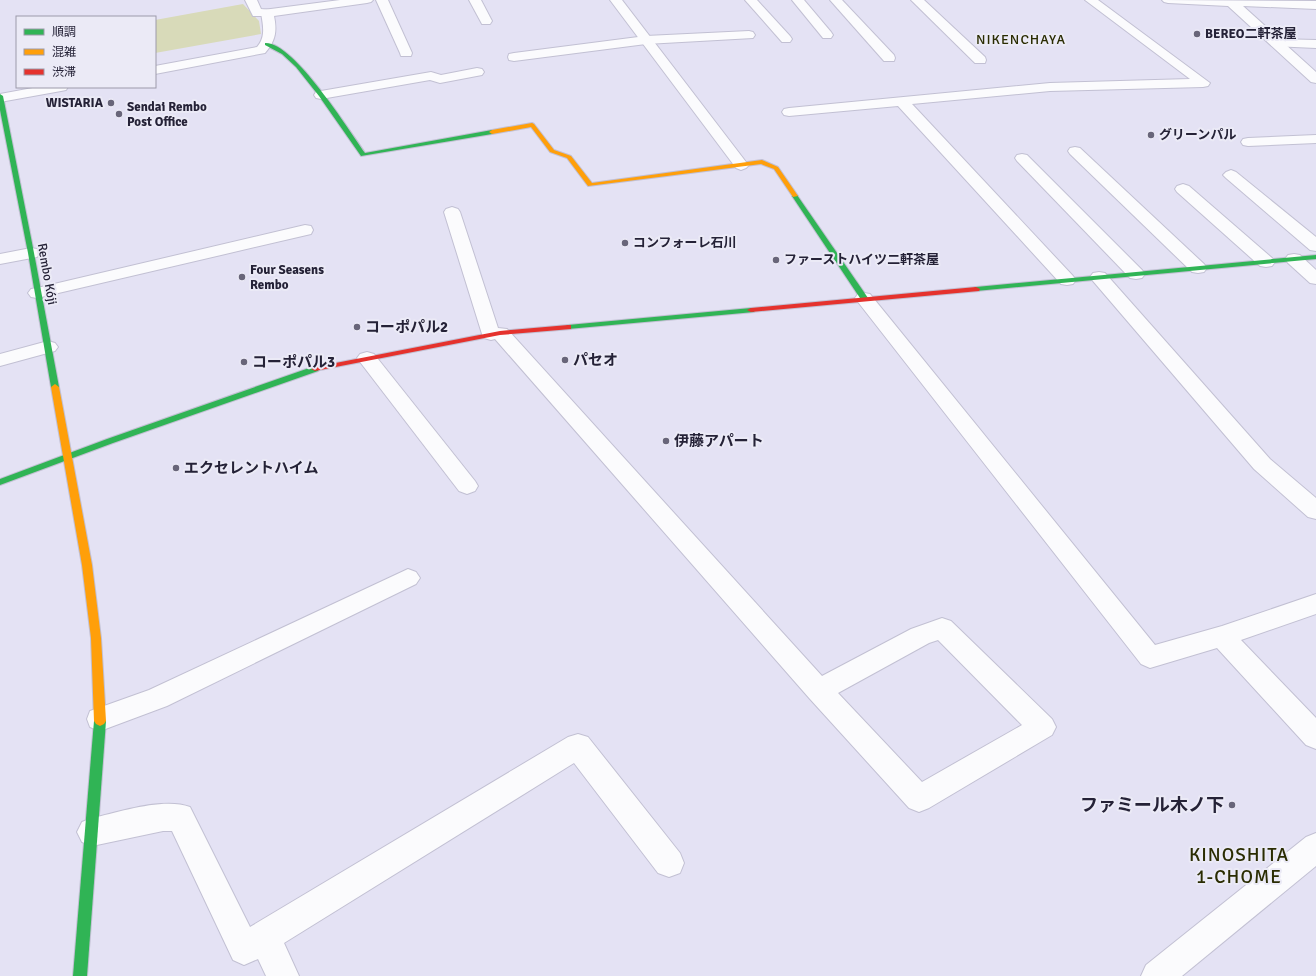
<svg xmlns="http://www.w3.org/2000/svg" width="1316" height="976" font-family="Signika,'Noto Sans JP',sans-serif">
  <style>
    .green { fill: #d8dab9 }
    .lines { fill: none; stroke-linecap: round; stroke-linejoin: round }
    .lane-casing { stroke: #c2c0d3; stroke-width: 2 }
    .street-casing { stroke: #c2c0d3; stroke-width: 2 }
    .fast-casing { stroke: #c2c0d3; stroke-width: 2 }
    .slow-casing { stroke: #c2c0d3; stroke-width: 2 }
    .jam-casing { stroke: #c2c0d3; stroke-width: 2 }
    .lane { fill: #fbfbfd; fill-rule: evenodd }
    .street { fill: #fbfbfd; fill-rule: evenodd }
    .fast { fill: #30b455; fill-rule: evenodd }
    .slow { fill: #ff9f0a; fill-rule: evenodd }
    .jam { fill: #e5322d; fill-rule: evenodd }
    .poi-dot { fill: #686579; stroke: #ebeaf6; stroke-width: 1.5 }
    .labels { text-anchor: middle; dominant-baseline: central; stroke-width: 4; stroke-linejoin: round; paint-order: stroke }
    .far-poi-label { font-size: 13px; font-weight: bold; fill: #252237; stroke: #ebeaf6; text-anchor: start }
    .far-street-label { font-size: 13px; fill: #252237; stroke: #ebeaf6 }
    .far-quarter-label { font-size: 14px; letter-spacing: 1px; fill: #2a2c02; stroke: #ebeaf6 }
    .poi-label { font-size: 15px; font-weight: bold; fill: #252237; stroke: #ebeaf6; text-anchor: start }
    .near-poi-label { font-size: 18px; font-weight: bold; fill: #252237; stroke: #ebeaf6; text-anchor: end }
    .near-neighbourhood-label { font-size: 19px; letter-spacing: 1px; fill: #2a2c02; stroke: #ebeaf6 }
  </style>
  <rect width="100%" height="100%" fill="#e4e2f4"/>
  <path class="green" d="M243 4 259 21 261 34 155 53V20Z"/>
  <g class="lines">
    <defs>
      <g id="lane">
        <path d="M245 0H257L261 9 271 10 273 13 271 16H253Z"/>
        <path d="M376 0H388L412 53 411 56H401L400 53Z"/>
        <path d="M469 0H481L492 21 490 24H482Z"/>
        <path d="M745 0H757L790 36 792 39 790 42H782Z"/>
        <path d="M792 0H804L831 32 833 35 831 38H823Z"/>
        <path d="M830 0H842L894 55 895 58 894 61H884Z"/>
        <path d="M911 0H924L985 57 986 60 985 63H975Z"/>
        <path d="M749 31 753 32 755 35 753 38 646 44 514 61 509 60 508 57 509 54 514 53 646 36Z"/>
        <path d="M1276 39 1316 40V48L1272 46 1270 43 1272 40Z"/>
        <path d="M477 68 482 69 484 72 482 75 440 83 430 80 321 99 316 98 314 95 316 92 321 91 431 72 441 75Z"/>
        <path d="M1316 135V143L1248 146 1243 145 1241 142 1243 139 1248 138Z"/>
        <path d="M1075 147 1080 148 1204 264 1207 268 1204 272 1198 273 1192 272 1070 154 1068 151 1070 148Z"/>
        <path d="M1022 154 1027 155 1142 270 1145 274 1142 278 1136 279 1130 278 1017 161 1015 158 1017 155Z"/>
        <path d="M1231 170 1236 172 1316 237V251L1310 250 1226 178 1223 175 1226 172Z"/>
        <path d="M1183 184 1189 186 1272 258 1275 262 1272 266 1266 267 1260 266 1177 192 1175 189 1177 186Z"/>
        <path d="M452 207 458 209 460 212 498 328 507 329 822 676 911 629 942 618 951 621 1052 719 1056 727 1052 735 929 808 919 812 909 808 810 699 495 339 491 340 484 338 482 334 444 212 446 209ZM938 640 1022 725 922 782 838 693 929 643Z"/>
        <path d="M305 225 311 226 313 230 311 234 37 298 31 297 28 293 31 289 37 288Z"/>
        <path d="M31 248 37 249 40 253 37 257 0 264V254Z"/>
        <path d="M1294 254 1300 255 1316 270V284L1310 283 1288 263 1285 259 1288 255Z"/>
        <path d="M1099 272 1105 273 1270 459 1316 498V519L1308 517 1254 469 1093 281 1090 277 1093 273Z"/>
        <path d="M864 293 870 294 1155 645 1222 626 1316 594V614L1241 640 1316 718V749L1306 745 1217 648 1150 668 1141 664 858 302 855 298 858 294Z"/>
        <path d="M48 341 55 343 58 347 55 351 0 366V354Z"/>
        <path d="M367 352 374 354 475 481 478 486 475 491 467 494 459 491 357 358 360 354Z"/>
        <path d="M408 569 416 572 420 578 416 584 167 706 100 731 90 727 87 719 90 711 149 690Z"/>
        <path d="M578 734 588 737 680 853 684 863 680 873 669 877 658 873 574 763 284 943 299 976H266L258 959 244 965 233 960 172 831H163L92 846 82 842 77 832 82 822 92 818C120 812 164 797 190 807L250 927 568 737Z"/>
        <path d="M1316 833V866L1182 976H1141L1146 965 1306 837Z"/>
      </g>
      <g id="street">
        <path d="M340 0H373L371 2 367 3 274 16C277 30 276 41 265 53L155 74V66L257 47C266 37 263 25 261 13L263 10Z"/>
        <path d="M610 0H622L746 162 749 165 746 168 741 170 736 168Z"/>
        <path d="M1085 0H1098L1210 83 1208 86 1203 87 1050 91 912 104 1073 276 1076 280 1073 284 1067 285 1061 284 898 106 789 116 784 115 782 112 784 109 789 108 1050 83 1190 79Z"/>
        <path d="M1162 0 1316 1V9L1243 6 1316 72V83L1311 82 1228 6 1168 3 1164 2Z"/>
        <path d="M38 87H68L66 90 61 91 0 102V94Z"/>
      </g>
      <g id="fast">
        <path d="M265 43C293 41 349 130 365 153L492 130 495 132 492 134 361 156 319 96 296 67 282 54 265 45Z"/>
        <path d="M0 94 3 96 34 253 59 387 55 390 51 387 28 253 0 110Z"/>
        <path d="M795 194 797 195 868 298 867 300H864L860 298 792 196Z"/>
        <path d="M1316 255V259L976 291 972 289 976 287Z"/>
        <path d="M751 308 755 310 754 312 568 329 564 327 568 325Z"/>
        <path d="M312 367H318L319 369 318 371 113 443 0 485V479L107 439Z"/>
        <path d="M100 716 104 718 106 721 87 976H73L94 721 96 718Z"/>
      </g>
      <g id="slow">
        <path d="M532 123 534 124 554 150 571 156 592 183 762 160 778 167 798 196 793 197 774 169 761 164 588 186 567 158 550 152 531 127 492 134 489 132 492 130Z"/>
        <path d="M55 384 59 387 92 565 101 638 106 721 104 724 100 726 96 724 94 721 91 638 82 565 51 387Z"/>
      </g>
      <g id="jam">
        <path d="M976 287 980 289 979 291 751 312 747 310 751 308Z"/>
        <path d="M568 325H571V329L500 335 315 371 311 369 315 367 500 331Z"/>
      </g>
    </defs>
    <use href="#lane" class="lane-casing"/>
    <use href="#street" class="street-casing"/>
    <use href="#fast" class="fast-casing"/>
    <use href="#slow" class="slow-casing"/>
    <use href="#jam" class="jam-casing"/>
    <use href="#lane" class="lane"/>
    <use href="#street" class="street"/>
    <use href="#fast" class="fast"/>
    <use href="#slow" class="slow"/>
    <use href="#jam" class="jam"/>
  </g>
  <g class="poi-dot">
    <circle cx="1197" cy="34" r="4"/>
    <circle cx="111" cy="103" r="4"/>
    <circle cx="119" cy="114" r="4"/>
    <circle cx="1151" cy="135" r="4"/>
    <circle cx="625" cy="243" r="4"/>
    <circle cx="776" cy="260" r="4"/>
    <circle cx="242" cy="277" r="4"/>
    <circle cx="357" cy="327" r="4"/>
    <circle cx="565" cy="360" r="4"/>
    <circle cx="244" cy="362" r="4"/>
    <circle cx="666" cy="441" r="4"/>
    <circle cx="176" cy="468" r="4"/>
    <circle cx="1232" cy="805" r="4"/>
  </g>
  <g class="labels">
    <g class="far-poi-label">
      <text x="1205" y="34">BEREO二軒茶屋</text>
      <text x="103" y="103" text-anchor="end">WISTARIA</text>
      <text x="127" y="107">Sendai Rembo<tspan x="127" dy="15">Post Office</tspan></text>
      <text x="1159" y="135">グリーンパル</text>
      <text x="633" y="243">コンフォーレ石川</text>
      <text x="784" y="260">ファーストハイツ二軒茶屋</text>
      <text x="250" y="270">Four Seasens<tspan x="250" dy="15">Rembo</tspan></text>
    </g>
    <g class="far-street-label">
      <text transform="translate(47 274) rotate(80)">Rembo Kóji</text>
    </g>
    <g class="far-quarter-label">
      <text x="1021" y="39">NIKENCHAYA</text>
    </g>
    <g class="poi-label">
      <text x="365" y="327">コーポパル2</text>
      <text x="573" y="360">パセオ</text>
      <text x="252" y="362">コーポパル3</text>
      <text x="674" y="441">伊藤アパート</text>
      <text x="184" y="468">エクセレントハイム</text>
    </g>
    <g class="near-poi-label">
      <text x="1224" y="805">ファミール木ノ下</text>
    </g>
    <g class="near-neighbourhood-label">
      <text x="1239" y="855">KINOSHITA<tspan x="1239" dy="22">1-CHOME</tspan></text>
    </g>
  </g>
  <rect x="16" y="16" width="140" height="72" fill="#ebeaf6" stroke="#9c9aaa"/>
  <rect x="24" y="29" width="20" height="6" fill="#30b455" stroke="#9c9aaa"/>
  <text x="52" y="36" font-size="12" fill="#252237">順調</text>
  <rect x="24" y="49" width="20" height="6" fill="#ff9f0a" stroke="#9c9aaa"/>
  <text x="52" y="56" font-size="12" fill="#252237">混雑</text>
  <rect x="24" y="69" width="20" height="6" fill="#e5322d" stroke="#9c9aaa"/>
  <text x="52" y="76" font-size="12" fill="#252237">渋滞</text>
</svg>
